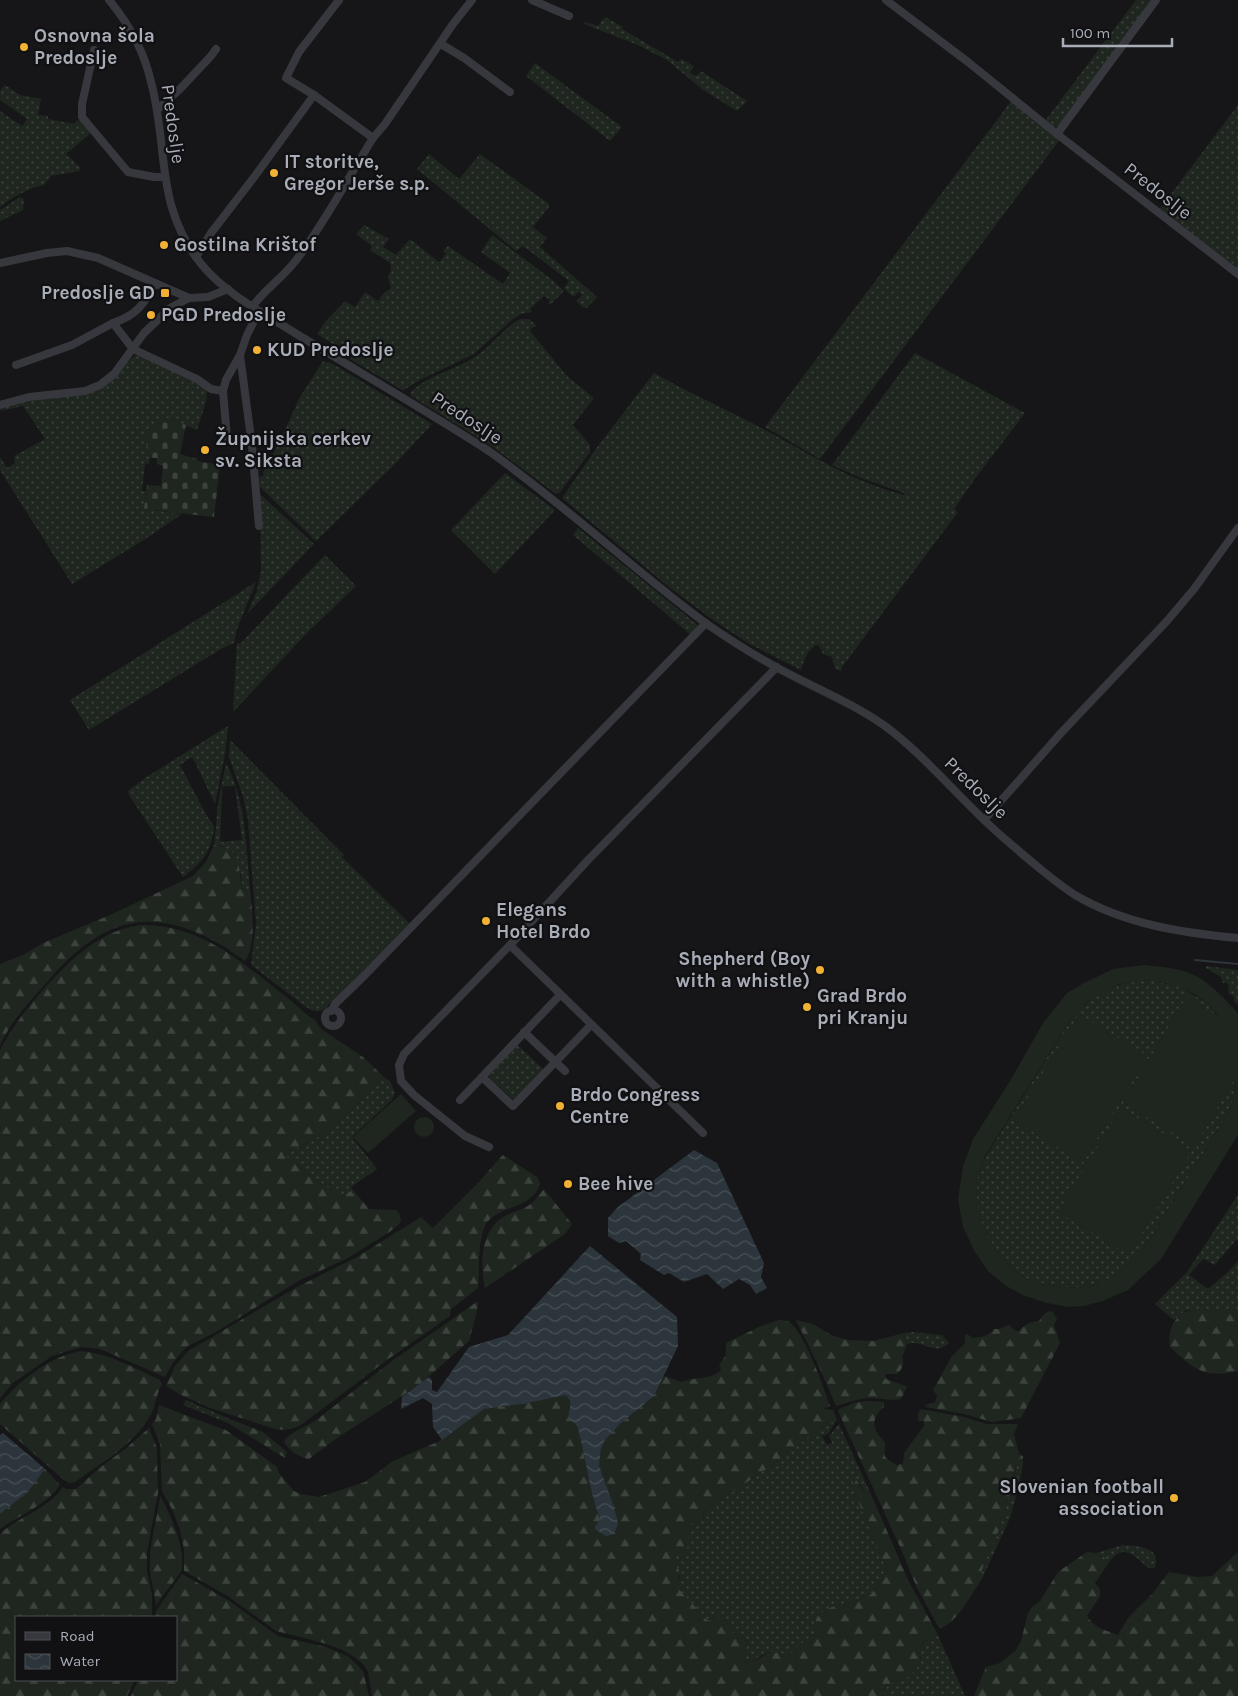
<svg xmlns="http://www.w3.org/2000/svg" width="1238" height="1696" font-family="Karla,sans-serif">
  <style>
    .grass { fill: url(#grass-dots); fill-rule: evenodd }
    .forest { fill: url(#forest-firs) }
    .cemetery { fill: url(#cemetery-stones) }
    .garden { fill: #1e261f; fill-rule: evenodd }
    .water { fill: url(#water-waves) }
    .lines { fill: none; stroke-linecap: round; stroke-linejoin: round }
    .stream { stroke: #2c353c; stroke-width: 2 }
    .minor { stroke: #37383d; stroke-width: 8 }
    .poi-dot { fill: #f2b134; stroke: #111113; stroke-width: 2 }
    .labels { text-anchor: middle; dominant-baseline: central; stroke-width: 4.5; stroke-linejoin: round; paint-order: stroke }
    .poi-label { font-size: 19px; font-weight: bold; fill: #a8adb8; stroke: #111113; text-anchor: start }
    .street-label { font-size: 19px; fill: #a8adb8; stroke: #111113 }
  </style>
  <defs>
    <pattern id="grass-dots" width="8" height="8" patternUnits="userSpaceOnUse" patternTransform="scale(1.25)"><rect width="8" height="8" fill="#1e261f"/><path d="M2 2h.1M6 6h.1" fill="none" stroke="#3c433d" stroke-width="1.8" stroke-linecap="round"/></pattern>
    <pattern id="forest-firs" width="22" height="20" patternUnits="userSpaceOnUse" patternTransform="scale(1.25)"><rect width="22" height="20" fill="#1e261f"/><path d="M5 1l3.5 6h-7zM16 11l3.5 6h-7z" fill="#3c433d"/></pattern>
    <pattern id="cemetery-stones" width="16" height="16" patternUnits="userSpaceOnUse" patternTransform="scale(1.25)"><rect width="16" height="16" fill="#1e261f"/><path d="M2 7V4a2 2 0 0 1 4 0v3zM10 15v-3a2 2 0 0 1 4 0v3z" fill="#3c433d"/></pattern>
    <pattern id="water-waves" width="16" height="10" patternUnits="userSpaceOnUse" patternTransform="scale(1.25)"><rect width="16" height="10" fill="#2c353c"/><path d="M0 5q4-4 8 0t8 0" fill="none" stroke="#485056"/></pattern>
  </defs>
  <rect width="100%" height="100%" fill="#161618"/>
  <g class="grass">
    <path d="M1136 0H1154L1060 124 1056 127 1052 126 1045 121Z"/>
    <path d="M605 17 623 27 622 29 678 62 681 59 694 66 690 73 696 76 701 71 747 101 737 111 703 90 667 60 638 45 584 24 585 22 598 26Z"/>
    <path d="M535 63 622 127 610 141 526 76Z"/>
    <path d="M5 85 20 95 41 99 38 115 48 116V119L74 124 77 120 83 122 91 133 66 154 81 168 79 171 51 176 44 185C28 188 13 197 0 207V111L22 126 27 119 0 100V91Z"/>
    <path d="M1012 100 1061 138 820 459 765 427Z"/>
    <path d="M1238 105V271L1159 210Z"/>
    <path d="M429 154 459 179 480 154 549 204V207L533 227 547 238 540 247 597 297 587 308 582 307 576 301 582 295 579 292 573 297 564 288 569 281 523 246 516 251 514 249 417 169Z"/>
    <path d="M20 197 24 200 23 210 0 221V210Z"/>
    <path d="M364 225 389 239 383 247 396 255 410 239 439 262 446 254 443 251 448 246 503 284 510 273 481 252 492 235 550 278 564 291 550 305 548 303 550 300 544 296 530 309 532 312 521 314 513 319 474 354 420 380 404 390H402L343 355 336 346 317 334 325 322 345 301 355 307 365 292 378 301 384 293 391 288 388 276 391 271 390 263 370 250 372 246 356 234Z"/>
    <path d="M520 319H529L537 326 531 328 530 331 567 376 594 398 573 425 590 445V452L560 492 556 494 493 447 411 396 410 393C427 375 455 370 475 357 491 346 503 329 520 319Z"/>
    <path d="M915 353 1025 413 974 480 954 509 958 512 842 667 841 671 835 669 832 657 823 654 819 646 816 645C808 650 803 661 801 670L748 643 713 620 669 587 562 498 598 446 654 373C693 395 734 413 773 434 818 459 853 481 904 495V493L861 478 832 465Z"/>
    <path d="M136 355 200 383 207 391 206 402 197 430 167 418 145 434 150 458 149 464 145 463 142 491H146L144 509 182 514 147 538 72 584 0 470V457L7 468 15 463 14 456 45 439 23 406 0 411V406L21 402 82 394Z"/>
    <path d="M323 361 333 364 432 424 396 463 316 541 260 487 259 477 263 476 264 470 279 443 300 397Z"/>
    <path d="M505 473 555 510 495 574 451 530Z"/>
    <path d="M260 494 314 544 247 614 257 591 261 570Z"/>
    <path d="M578 528 699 626 691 635 573 535Z"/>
    <path d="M325 555 356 586 306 634 233 712 237 643 240 644Z"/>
    <path d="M256 582 237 629 234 643 221 649 89 730 70 700Z"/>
    <path d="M228 726 225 754 215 804 193 758H190L180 765 207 816 214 826C212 851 203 862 183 877L129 795 128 791 145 778Z"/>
    <path d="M230 740 344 855 342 857 410 924 350 986 323 1010C316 1013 312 1011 306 1007L251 965 256 923 248 820 243 796 229 757Z"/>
    <path d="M226 763C246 801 246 846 250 889L246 890 242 888 241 876 235 854 222 846 214 845 218 804ZM228 786H235L242 840 220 842 222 787Z"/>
    <path d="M1206 966 1238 970V1005L1234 1001V997L1228 993 1229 986 1227 983H1223L1221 977 1206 968Z"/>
    <path d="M1147 980 1179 986 1207 1003 1228 1030 1237 1070 1235 1094 1230 1110 1143 1250C1132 1262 1120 1274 1105 1281 1088 1289 1070 1289 1052 1285 1045 1284 1036 1283 1030 1280 995 1263 972 1219 977 1181 978 1173 983 1164 986 1156L1071 1019C1084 1003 1099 992 1119 985 1128 982 1138 981 1147 980Z"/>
    <path d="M516 1046H519L544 1070 514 1100 489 1078V1075Z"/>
    <path d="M384 1077 390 1081 395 1093 392 1100 352 1137 377 1169 351 1187 353 1190 340 1197 284 1155 325 1133 338 1123Z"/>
    <path d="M1238 1195V1241L1236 1240 1215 1265 1203 1259 1189 1275 1208 1289 1230 1270 1238 1261V1310H1186L1174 1320 1155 1304 1187 1272Z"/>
    <path d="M912 1332 942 1335 949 1343C934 1357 923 1339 907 1344L904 1333Z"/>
    <path d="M186 1400 230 1419 228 1423 183 1405Z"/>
    <path d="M831 1420 834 1424 828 1434 822 1436 827 1445 832 1443 829 1436 839 1424 874 1501 871 1502 860 1484 853 1489 886 1568C882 1576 878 1589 870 1595 855 1605 829 1601 817 1618 814 1622 815 1628 815 1633L795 1649 790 1656C781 1653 771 1650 762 1655 756 1659 753 1662 747 1664L744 1660 748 1641 733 1633 725 1620 714 1617 711 1621C699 1619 686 1597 678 1588L677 1583 680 1576 672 1559 690 1523 699 1522 704 1518V1512C726 1495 749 1482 772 1465 792 1451 810 1434 831 1420Z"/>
    <path d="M1017 1464H1023L1019 1486 1010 1518 982 1579 980 1575 1016 1470Z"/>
    <path d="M1123 1545C1137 1546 1162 1546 1155 1568H1149C1136 1559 1126 1541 1110 1561L1096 1553Z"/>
    <path d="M936 1631 965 1696H883C884 1684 894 1681 904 1680L921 1659C917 1647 927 1638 936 1631Z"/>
  </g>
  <g class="forest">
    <path d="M214 845C244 850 237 865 242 888L246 890 250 889C252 909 257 944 245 961 237 956 230 950 223 946 150 903 101 919 48 981 29 1003 13 1018 0 1045V964L23 955 43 943 110 915 193 876 206 862Z"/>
    <path d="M141 925C202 925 240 961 285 996 295 1003 304 1014 315 1020L321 1029 363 1057 384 1077 338 1123 325 1133 284 1155 340 1197 353 1190 369 1209 396 1210 399 1213 401 1220 399 1224 391 1231 346 1259 300 1280 216 1332 186 1347 172 1364 165 1377 100 1349 81 1347 52 1356 13 1383 0 1398V1050C12 1027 25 1011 42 991 69 961 99 930 141 925Z"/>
    <path d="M503 1155 537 1177 540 1183C534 1210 495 1205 485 1226 477 1242 480 1271 478 1288L451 1309 450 1316 387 1360 301 1425C293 1429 284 1431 275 1429L210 1408 179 1394 166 1386 175 1366 188 1351 299 1286 357 1257 421 1217 433 1228 479 1182 500 1158Z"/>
    <path d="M544 1189 572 1224 565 1234 485 1288C480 1264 480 1232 503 1217 510 1212 520 1211 528 1206 534 1202 539 1195 544 1189Z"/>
    <path d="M478 1301 477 1311 469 1341 419 1385 340 1436 309 1459C298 1457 290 1451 284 1442 288 1433 305 1427 315 1421L392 1361Z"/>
    <path d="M1194 1309 1238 1310V1371C1204 1379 1194 1369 1170 1347 1167 1329 1175 1313 1194 1309Z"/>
    <path d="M1050 1311 1053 1312 1057 1319 1054 1325 1060 1343 1021 1418 992 1422 964 1414 925 1407 928 1404 935 1403 937 1396 933 1390 952 1356 965 1343V1335L967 1334 973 1338C982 1337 988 1336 994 1329H999L1009 1325 1016 1331H1019C1025 1324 1030 1322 1039 1321L1045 1313Z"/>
    <path d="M779 1320 788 1321C805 1332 823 1386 830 1406L825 1408V1409L833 1410 837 1420 834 1424 831 1420C810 1435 792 1451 771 1466 749 1481 726 1495 704 1512L703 1521 690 1523 687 1551 684 1554 675 1556 672 1559 680 1572 677 1583 678 1588 707 1620 711 1621 718 1614 725 1620 733 1633H737L748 1642 744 1660 747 1664C770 1656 762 1648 790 1655L795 1649 815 1633C815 1628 814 1622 817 1618 829 1601 855 1605 870 1595 878 1589 882 1576 886 1568L853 1489V1480H856L871 1501H874L909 1582 936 1631 923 1643 920 1651V1664C916 1668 912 1676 907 1678 897 1684 884 1680 883 1696H372L368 1672 364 1665 356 1658 343 1650 320 1642 276 1631 229 1597 184 1571V1549L180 1530 173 1511 162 1491 160 1444 152 1424 156 1419 159 1405 214 1426 226 1430 277 1467 279 1473 294 1491 301 1494 319 1497 365 1482 393 1461 442 1440 484 1409 528 1403 566 1395C575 1404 567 1408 569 1417 570 1422 577 1423 578 1429 586 1459 589 1490 600 1519L599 1522 618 1524 613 1504 599 1466 601 1449 605 1440 620 1424 654 1396 664 1376 682 1382C695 1376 709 1381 721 1370L719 1365 726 1355V1343L761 1326Z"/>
    <path d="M796 1320 813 1324 831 1335 847 1340 874 1341 904 1333 907 1344 902 1357C905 1363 902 1370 897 1374H885L886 1379 906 1386 907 1387 901 1399C890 1401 880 1398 868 1398 857 1399 847 1403 836 1406L821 1371Z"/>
    <path d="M82 1351C109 1354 135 1368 160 1380L162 1384C156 1394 156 1406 150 1416 134 1445 101 1463 75 1482L70 1483 64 1480 0 1424V1404C19 1381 51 1355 82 1351Z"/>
    <path d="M866 1401 884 1402V1407C870 1419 872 1430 885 1442 885 1458 881 1456 897 1465L903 1463 904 1453 924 1426V1421H918V1413L921 1409 964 1417 986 1424H1018L1014 1434 1019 1454 1023 1456V1464H1017L1001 1525 985 1562 980 1575 982 1579C973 1591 955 1627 939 1628L917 1588 900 1547 838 1411 839 1409 854 1403Z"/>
    <path d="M230 1419 263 1432 287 1452 285 1458 228 1423Z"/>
    <path d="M149 1428 157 1448V1455L158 1493 147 1553V1571L152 1595V1617H16V1680H135L127 1696H0V1534C19 1516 47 1510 63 1487L66 1489H76L98 1469 125 1449Z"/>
    <path d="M45 1469 60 1485C47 1505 19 1515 0 1529V1514L28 1492Z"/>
    <path d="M160 1496C170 1513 187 1551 181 1571 179 1576 160 1598 156 1606 155 1594 151 1582 150 1571 148 1546 157 1521 160 1496Z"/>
    <path d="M1087 1552 1096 1553 1110 1561 1095 1583 1100 1589V1596L1087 1616C1094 1628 1105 1630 1118 1635L1128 1618 1153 1593 1169 1572 1198 1577 1212 1576 1238 1552V1696H974L986 1667 1000 1663 1016 1650 1021 1641 1028 1613 1032 1607 1040 1601 1058 1572Z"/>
    <path d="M182 1574 228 1600 278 1636 326 1647 349 1657 363 1671 369 1696H131L138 1680H176V1617H155L156 1611Z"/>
  </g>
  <path class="cemetery" d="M167 418 186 425 180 454 197 459 198 461 220 465 214 517 144 509 147 485 161 486 163 466 157 464V458H150L144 434Z"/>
  <g class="garden">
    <path d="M1144 965C1162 967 1182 968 1198 977 1213 986 1225 999 1236 1011L1238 1014V1135L1161 1259 1128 1290 1103 1301 1084 1306 1068 1307 1047 1303 1025 1296 1006 1286 988 1271 975 1252 963 1227 958 1199 963 1166 973 1139 1010 1081 1043 1023 1067 993 1084 983 1113 969ZM1147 980C1177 985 1199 990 1218 1016L1187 996 1123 1103 1195 1146 1236 1077 1235 1094 1230 1110 1143 1250C1132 1262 1120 1274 1105 1281 1088 1289 1070 1289 1052 1285 1045 1284 1036 1283 1030 1280 995 1263 973 1219 977 1181 978 1173 983 1164 985 1156L1071 1019 1087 1002 1120 984Z"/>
    <path d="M1079 1014 1148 1056 1082 1163 1014 1120Z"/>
    <path d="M401 1094 416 1111 368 1153 353 1137Z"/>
    <path d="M1121 1108 1192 1151 1129 1255 1058 1212Z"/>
    <circle cx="424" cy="1127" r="10"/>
  </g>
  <g class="water">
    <path d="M694 1150 717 1163 764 1263 761 1277 767 1288 756 1294 750 1285 739 1279 723 1289 707 1274 684 1282 669 1273 664 1275 640 1260 641 1254 626 1241 619 1243 608 1236V1218L618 1207Z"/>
    <path d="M590 1246 677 1317 678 1346 654 1396 620 1424 605 1440 601 1449 599 1466 613 1504 617 1519 618 1524 614 1534 606 1536 596 1530 595 1527 600 1519C589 1490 586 1459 578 1429 577 1423 570 1422 569 1417 567 1408 575 1405 566 1395L528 1403 484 1409 442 1440 433 1427 432 1404 423 1398 401 1409 402 1397 429 1377 432 1380V1390L437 1392 469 1347 508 1335Z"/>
    <path d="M3 1433 45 1469 28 1492 0 1514V1435Z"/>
  </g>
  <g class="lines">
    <path class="stream" d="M1195 960 1238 964"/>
    <g class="minor">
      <path d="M109 0C129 24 144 51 151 82 169 148 154 206 202 265 226 294 263 313 295 333 354 369 415 404 473 441 489 450 503 461 517 472 581 520 640 574 704 622 727 638 752 654 776 667 812 687 851 702 885 726 920 752 949 786 980 816 1000 836 1022 854 1044 872 1054 880 1064 888 1075 895 1124 924 1182 933 1238 938"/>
      <path d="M339 0 299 52 286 78 314 95 373 138"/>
      <path d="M532 0 569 16"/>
      <path d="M886 0 968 62 1057 134 1238 274"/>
      <path d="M441 44 464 58 510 92"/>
      <path d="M94 50 82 104V117L128 172 154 177H164"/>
      <path d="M157 110 180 89 211 56 216 49"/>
      <path d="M1057 134 1156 0"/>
      <path d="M196 257 211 233 255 176 314 95"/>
      <path d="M0 263 47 253 67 251 98 258 189 298 208 297 228 289"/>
      <path d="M253 306C265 289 284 277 297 259 326 221 348 178 373 138L385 124 453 24 472 0"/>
      <path d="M113 323C137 315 143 305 155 284"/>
      <path d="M16 365 72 345 113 323 133 349 197 379 211 389 223 391 226 380 240 355"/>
      <path d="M223 391 227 438"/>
      <path d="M0 405 29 397 85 391 100 385 114 374 144 333 170 308 189 298"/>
      <path d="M259 526 252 446 240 355 247 335 259 311"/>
      <path d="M984 820 1061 733 1167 621 1194 589 1238 528"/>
      <path d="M510 945 703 1133"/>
      <path d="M560 995 482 1077 513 1106 591 1025"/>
      <circle cx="333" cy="1018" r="8"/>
      <path d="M331 1011 336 1003 364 976 706 623"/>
      <path d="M524 1032 565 1071"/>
      <path d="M460 1100 482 1077"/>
      <path d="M489 1147 465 1136 414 1095 401 1081 399 1065 404 1054 510 945 588 860 777 667"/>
    </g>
  </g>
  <g class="poi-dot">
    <circle cx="24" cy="47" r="5"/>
    <circle cx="274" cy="173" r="5"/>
    <circle cx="164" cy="245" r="5"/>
    <rect x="160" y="288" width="10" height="10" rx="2.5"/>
    <circle cx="151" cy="315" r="5"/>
    <circle cx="257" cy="350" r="5"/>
    <circle cx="205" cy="450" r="5"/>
    <circle cx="486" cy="921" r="5"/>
    <circle cx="820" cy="970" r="5"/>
    <circle cx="807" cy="1007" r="5"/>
    <circle cx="560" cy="1106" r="5"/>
    <circle cx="568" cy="1184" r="5"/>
    <circle cx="1174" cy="1498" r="5"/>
  </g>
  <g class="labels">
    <g class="poi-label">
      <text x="34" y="36">Osnovna šola<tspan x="34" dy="22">Predoslje</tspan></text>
      <text x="284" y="162">IT storitve,<tspan x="284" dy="22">Gregor Jerše s.p.</tspan></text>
      <text x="174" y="245">Gostilna Krištof</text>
      <text x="155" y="293" text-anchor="end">Predoslje GD</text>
      <text x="161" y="315">PGD Predoslje</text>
      <text x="267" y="350">KUD Predoslje</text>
      <text x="215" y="439">Župnijska cerkev<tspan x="215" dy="22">sv. Siksta</tspan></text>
      <text x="496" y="910">Elegans<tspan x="496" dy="22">Hotel Brdo</tspan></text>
      <text x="810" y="959" text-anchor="end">Shepherd (Boy<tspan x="810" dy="22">with a whistle)</tspan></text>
      <text x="817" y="996">Grad Brdo<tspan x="817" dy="22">pri Kranju</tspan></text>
      <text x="570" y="1095">Brdo Congress<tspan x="570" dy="22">Centre</tspan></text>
      <text x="578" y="1184">Bee hive</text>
      <text x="1164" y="1487" text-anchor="end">Slovenian football<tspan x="1164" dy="22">association</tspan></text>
    </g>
    <g class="street-label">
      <text transform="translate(173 124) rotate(82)">Predoslje</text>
      <text transform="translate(1158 191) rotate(38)">Predoslje</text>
      <text transform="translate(467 418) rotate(33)">Predoslje</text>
      <text transform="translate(976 788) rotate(44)">Predoslje</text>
    </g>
  </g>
  <rect x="15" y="1616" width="162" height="65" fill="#111113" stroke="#4d4f55"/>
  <rect x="25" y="1632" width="25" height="8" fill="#37383d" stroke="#4d4f55"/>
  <text x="60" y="1641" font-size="15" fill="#a8adb8">Road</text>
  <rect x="25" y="1654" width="25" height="15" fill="url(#water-waves)" stroke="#4d4f55"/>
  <text x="60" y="1666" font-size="15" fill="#a8adb8">Water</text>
  <path d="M1063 38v8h109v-8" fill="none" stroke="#a8adb8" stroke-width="2.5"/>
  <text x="1070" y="38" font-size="15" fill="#a8adb8" stroke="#111113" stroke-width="4" paint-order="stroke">100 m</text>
</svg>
